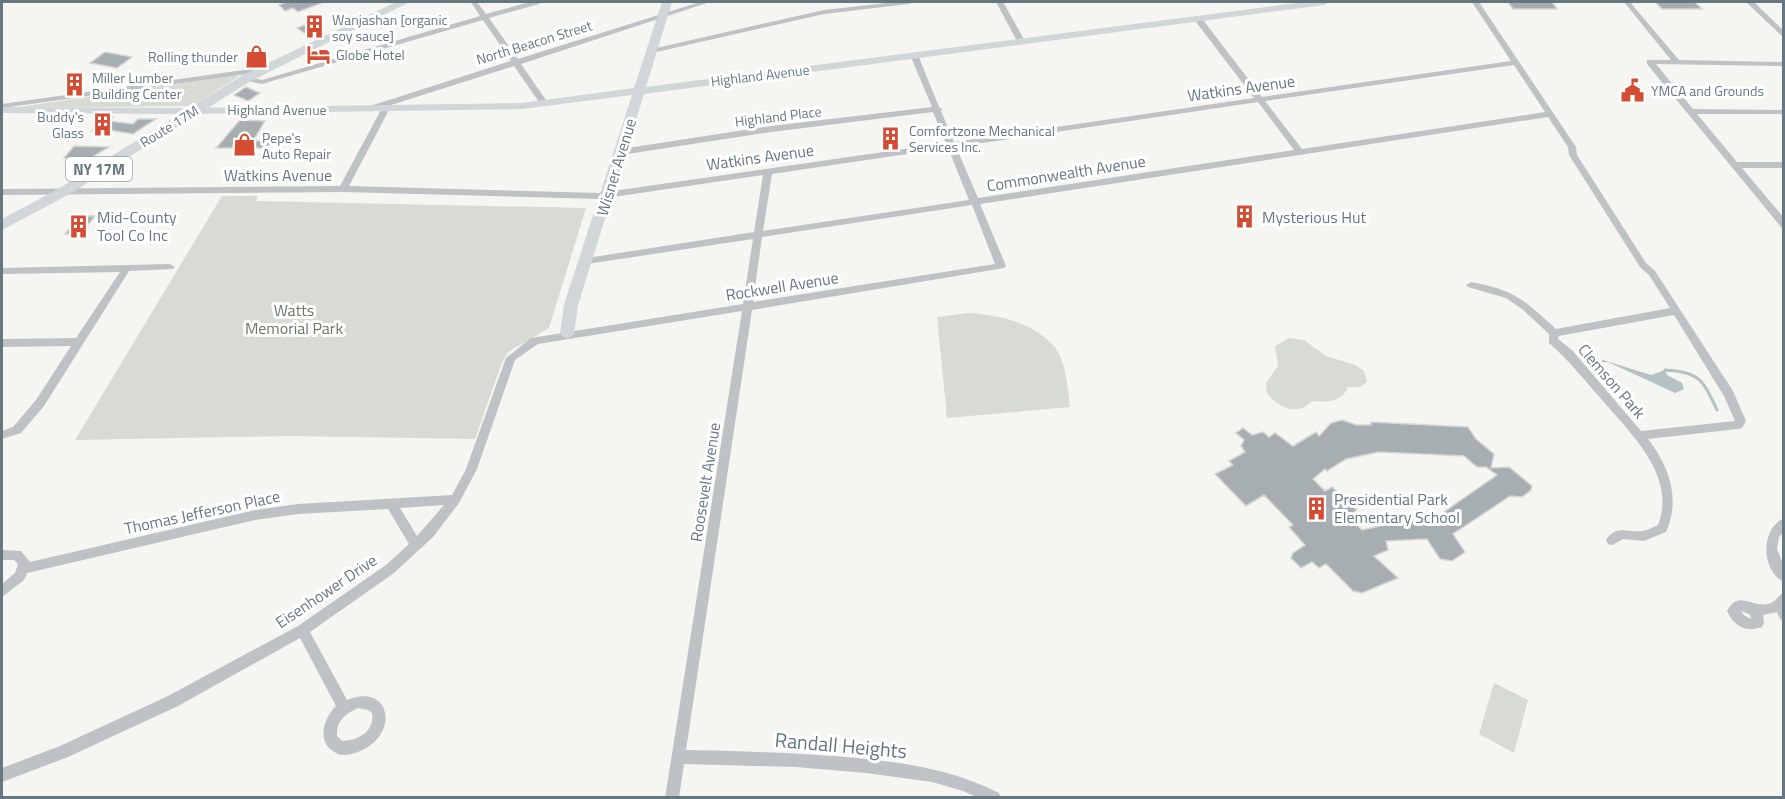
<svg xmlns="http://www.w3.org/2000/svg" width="1785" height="799" font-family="'Titillium Web',sans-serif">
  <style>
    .green { fill: #d7dbd3 }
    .water { fill: #b5c2c4 }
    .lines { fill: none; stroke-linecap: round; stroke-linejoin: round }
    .stream { stroke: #b5c2c4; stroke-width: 3 }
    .building { fill: #a6aeb2; stroke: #d6d6d4; stroke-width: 1.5; fill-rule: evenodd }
    .street { fill: #bec2c5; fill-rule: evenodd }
    .secondary { fill: #d1d6d9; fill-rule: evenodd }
    .primary { fill: #d1d6d9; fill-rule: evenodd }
    .labels { text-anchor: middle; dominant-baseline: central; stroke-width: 6; stroke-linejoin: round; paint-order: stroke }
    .far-poi-label { font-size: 14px; fill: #667780; stroke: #fff; text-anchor: start }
    .far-street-label { font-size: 14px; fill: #667780; stroke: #fff }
    .shield { fill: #fff; stroke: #94a0a6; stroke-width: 1.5 }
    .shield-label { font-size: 15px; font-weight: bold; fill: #667780 }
    .street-label { font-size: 16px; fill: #667780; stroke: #fff }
    .poi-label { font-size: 16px; fill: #667780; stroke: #fff; text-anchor: start }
    .park-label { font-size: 16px; fill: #6a7865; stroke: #fff }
    .near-street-label { font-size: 20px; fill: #667780; stroke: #fff }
  </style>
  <rect width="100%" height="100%" fill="#f5f5f2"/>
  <g class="green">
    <path d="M231 76H239L193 106 12 108Z"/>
    <path d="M222 196H258L256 201 586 208 549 328 508 352 501 365 475 439 289 436 75 440Z"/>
    <path d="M969 313C999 315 1030 322 1052 344 1066 358 1068 388 1070 407L947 418 937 317Z"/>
    <path d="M1289 338 1304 340 1326 356 1355 365 1364 371 1367 382 1360 387H1346L1348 388C1340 403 1327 402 1312 401L1318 393 1329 388C1316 392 1316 400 1306 406 1292 415 1275 404 1267 393L1266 383 1278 366 1275 346Z"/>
    <path d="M1494 683 1528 700 1514 753 1479 734Z"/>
  </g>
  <path class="water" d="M1603 360 1651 375 1665 370 1667 375 1682 383 1684 389 1675 393 1608 362H1603L1599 367H1590L1596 366Z"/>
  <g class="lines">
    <path class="stream" d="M1665 370C1700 372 1703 380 1717 410"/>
  </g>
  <g class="building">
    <path d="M286 2H324L298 12 293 8 285 11 279 5Z"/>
    <path d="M1508 2H1552L1557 9H1513Z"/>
    <path d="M1655 2H1695L1702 9H1662Z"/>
    <path d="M312 22 324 29 309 36 297 28Z"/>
    <path d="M105 52 132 57 117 68 90 63Z"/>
    <path d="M246 87 260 93 248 101 234 95Z"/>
    <path d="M103 117H113L109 121 133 124 138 119H156L133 134 103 129 92 131Z"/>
    <path d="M240 120 265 121 253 141H272L267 148H216Z"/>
    <path d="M74 146 109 147 89 159 64 158Z"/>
    <path d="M83 216H95L81 234H65L77 218Z"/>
    <path d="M1342 420 1357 425H1371V422L1468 427 1476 439 1494 454 1491 468 1509 467 1532 486 1531 490 1522 497 1510 496 1453 534 1465 552 1452 561 1440 559 1427 539 1386 541 1388 550 1374 556 1398 578 1362 593 1353 591 1326 564 1319 568 1312 562 1301 568 1291 558 1293 553 1305 545 1289 527 1293 525 1264 495 1246 506 1215 474 1233 465 1229 461 1245 452 1241 446 1244 440 1236 433 1243 428 1252 435 1263 432 1269 437 1275 433 1293 446 1316 432 1319 436 1331 423ZM1379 452 1464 456 1477 467H1486L1497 475 1441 514 1408 521H1377L1380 526 1362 530 1354 522H1341L1357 510 1332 487 1325 491 1313 479 1325 469 1327 471 1346 459Z"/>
  </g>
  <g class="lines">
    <g class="street">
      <path d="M471 2H477L486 14 530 2H539V4L489 18 518 59 700 2H710L521 64 548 103 547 105H541L514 66 388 106 390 108 349 186 599 193 946 143 933 112 771 132 621 155 617 152 621 149 771 126 932 107 910 55 914 53 918 55 939 107 942 109 941 111 954 142 1254 98 1193 18 1197 16H1200L1262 97 1511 61 1472 2H1479L1576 147 1577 155 1646 263 1655 271 1733 391 1746 421 1742 428 1738 429 1648 439C1669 466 1681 499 1666 532L1644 541 1623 539 1612 545 1608 544 1606 540C1616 524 1629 533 1643 531 1648 530 1653 527 1658 525 1677 476 1631 434 1603 401 1585 381 1569 360 1549 343V334L1522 309 1506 298 1468 287 1466 285 1471 282C1515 290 1524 300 1556 329L1670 308 1649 275 1640 267 1569 155 1568 147 1548 117 980 204 1006 266 1004 268 752 310 686 750C743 751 800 753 857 758 907 763 954 770 999 793L1001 798H979L963 791 932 782 866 773 796 767 684 764 679 798H665L742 311 538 344 515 360 477 469 459 503 433 537 394 573 310 632 347 700C391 682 401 735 358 752 352 754 342 757 336 753 316 743 323 719 336 706L300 638 178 706 68 757 2 782V768L60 746 168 696 298 626 386 565 409 544 388 509 298 514 255 520 27 573 24 580 2 597V584L15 573 18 564 14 560H2V550L21 551 30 562 255 510 298 504 452 495 466 469 506 358 531 338 743 304 753 239 587 264 582 261 587 258 754 232 763 175 599 199 343 192 2 195V189L340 186 382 108 370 111 366 109 367 107 511 61 483 20 262 84 244 80V76L262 80 480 16ZM1514 65 1545 112 1302 149 1265 101ZM1258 102 1294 150 978 198 956 147ZM948 148 969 200 763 231 772 174ZM972 205 995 264 753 302 762 237ZM1674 315 1724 396 1735 421 1641 431 1572 350 1558 339 1559 336ZM444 505 417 536 400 508ZM358 708 368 710 372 713C375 732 357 741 342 741L337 736C336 721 345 714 358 708Z"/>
      <path d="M895 2H913L909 4 824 14 652 53 648 51 652 49 824 10Z"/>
      <path d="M996 2H1003L1025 41 1024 43 1017 41Z"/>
      <path d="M1624 2H1630L1679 60 1784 62V66L1656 64 1693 109 1784 110V114H1697L1737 162H1784V168H1742L1784 218V228L1781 227 1647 64V60H1671Z"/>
      <path d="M1746 2H1754L1784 31V38Z"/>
      <path d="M265 67H268V71L2 108V104Z"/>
      <path d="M170 264 175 267 173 269 129 271 44 406 21 433 2 439V431L13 427 36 400 71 346 2 347V339L76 338 120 272 2 274V268Z"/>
      <path d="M1784 518V531L1779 537 1777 549 1784 567V582C1762 572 1759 530 1784 518Z"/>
      <path d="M1784 593V620L1780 619 1777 612 1763 615 1764 623 1762 627C1746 633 1734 626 1727 611 1739 587 1755 612 1773 602 1777 599 1779 595 1784 593ZM1741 611 1749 614 1752 619 1745 616Z"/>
    </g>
    <path class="secondary" d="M662 2H672L646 87 1304 2H1329L1324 5 644 94 578 305 574 334 567 339 560 334 564 305 632 95 522 109 182 114 2 113V107L182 108 522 103 634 88Z"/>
    <path class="primary" d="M396 2H410L251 81 68 195 2 230V219L58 189 243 75Z"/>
  </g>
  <defs>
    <symbol id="building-bare" viewBox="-9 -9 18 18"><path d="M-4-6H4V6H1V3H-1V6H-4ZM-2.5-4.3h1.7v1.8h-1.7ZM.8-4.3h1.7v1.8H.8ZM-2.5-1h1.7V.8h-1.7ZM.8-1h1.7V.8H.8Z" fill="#d44c32" stroke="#fff" stroke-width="2.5" paint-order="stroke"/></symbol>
    <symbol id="hotel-bare" viewBox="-9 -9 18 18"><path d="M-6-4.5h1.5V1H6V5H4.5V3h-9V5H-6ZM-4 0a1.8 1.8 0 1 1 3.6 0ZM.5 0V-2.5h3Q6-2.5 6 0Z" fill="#d44c32" stroke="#fff" stroke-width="2.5" paint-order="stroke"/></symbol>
    <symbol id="shop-bare" viewBox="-9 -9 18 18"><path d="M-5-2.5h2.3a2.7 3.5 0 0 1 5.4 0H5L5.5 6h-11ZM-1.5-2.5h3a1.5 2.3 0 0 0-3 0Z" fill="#d44c32" stroke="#fff" stroke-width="2.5" paint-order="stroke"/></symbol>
    <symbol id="civic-bare" viewBox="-9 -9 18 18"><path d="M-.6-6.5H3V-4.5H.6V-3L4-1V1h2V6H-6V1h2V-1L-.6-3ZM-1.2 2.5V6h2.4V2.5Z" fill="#d44c32" stroke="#fff" stroke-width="2.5" paint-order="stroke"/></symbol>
  </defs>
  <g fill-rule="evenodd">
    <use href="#building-bare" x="298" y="10" width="33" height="33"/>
    <use href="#hotel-bare" x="302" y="38" width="33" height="33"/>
    <use href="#shop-bare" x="240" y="40" width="33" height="33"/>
    <use href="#building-bare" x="58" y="68" width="33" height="33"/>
    <use href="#civic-bare" x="1616" y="74" width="33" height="33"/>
    <use href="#building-bare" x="86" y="108" width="33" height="33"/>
    <use href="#building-bare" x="874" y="122" width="33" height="33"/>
    <use href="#shop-bare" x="228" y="128" width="33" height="33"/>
    <use href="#building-bare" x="1228" y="200" width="33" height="33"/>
    <use href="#building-bare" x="62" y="210" width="33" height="33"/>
    <use href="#building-bare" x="1300" y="492" width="33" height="33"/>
  </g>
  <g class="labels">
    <g class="far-poi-label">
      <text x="332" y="19">Wanjashan [organic<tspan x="332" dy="16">soy sauce]</tspan></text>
      <text x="336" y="54">Globe Hotel</text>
      <text x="238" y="56" text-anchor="end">Rolling thunder</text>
      <text x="92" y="77">Miller Lumber<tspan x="92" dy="16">Building Center</tspan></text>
      <text x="1651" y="90">YMCA and Grounds</text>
      <text x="84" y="116" text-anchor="end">Buddy's<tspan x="84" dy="16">Glass</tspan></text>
      <text x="909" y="130">Comfortzone Mechanical<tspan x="909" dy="16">Services Inc.</tspan></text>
      <text x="262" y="137">Pepe's<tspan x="262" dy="16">Auto Repair</tspan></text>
    </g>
    <g class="far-street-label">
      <text transform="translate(534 42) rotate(-17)">North Beacon Street</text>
      <text transform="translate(760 75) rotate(-7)">Highland Avenue</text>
      <text x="277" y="109">Highland Avenue</text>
      <text transform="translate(778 116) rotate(-7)">Highland Place</text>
      <text transform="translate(169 126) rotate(-32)">Route 17M</text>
    </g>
    <rect class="shield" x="66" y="157" width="66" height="24" rx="4.5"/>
    <g class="shield-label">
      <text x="99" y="169">NY 17M</text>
    </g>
    <g class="street-label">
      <text transform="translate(1241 88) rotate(-8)">Watkins Avenue</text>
      <text transform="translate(760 157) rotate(-8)">Watkins Avenue</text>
      <text transform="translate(616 167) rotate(-73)">Wisner Avenue</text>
      <text transform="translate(1066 173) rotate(-9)">Commonwealth Avenue</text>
      <text x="278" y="175">Watkins Avenue</text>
      <text transform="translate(782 286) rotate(-9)">Rockwell Avenue</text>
      <text transform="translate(1612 381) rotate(49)">Clemson Park</text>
      <text transform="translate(705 482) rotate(-81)">Roosevelt Avenue</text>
      <text transform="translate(202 512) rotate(-12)">Thomas Jefferson Place</text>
      <text transform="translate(326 591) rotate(-34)">Eisenhower Drive</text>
    </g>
    <g class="poi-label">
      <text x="97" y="217">Mid-County<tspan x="97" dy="18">Tool Co Inc</tspan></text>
      <text x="1262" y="217">Mysterious Hut</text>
      <text x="1334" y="499">Presidential Park<tspan x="1334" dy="18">Elementary School</tspan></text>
    </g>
    <g class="park-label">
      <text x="294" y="310">Watts<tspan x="294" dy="18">Memorial Park</tspan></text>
    </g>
    <g class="near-street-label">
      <text transform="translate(841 745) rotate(5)">Randall Heights</text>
    </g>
  </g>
  <rect width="1785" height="799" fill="none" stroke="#667780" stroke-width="6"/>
</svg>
